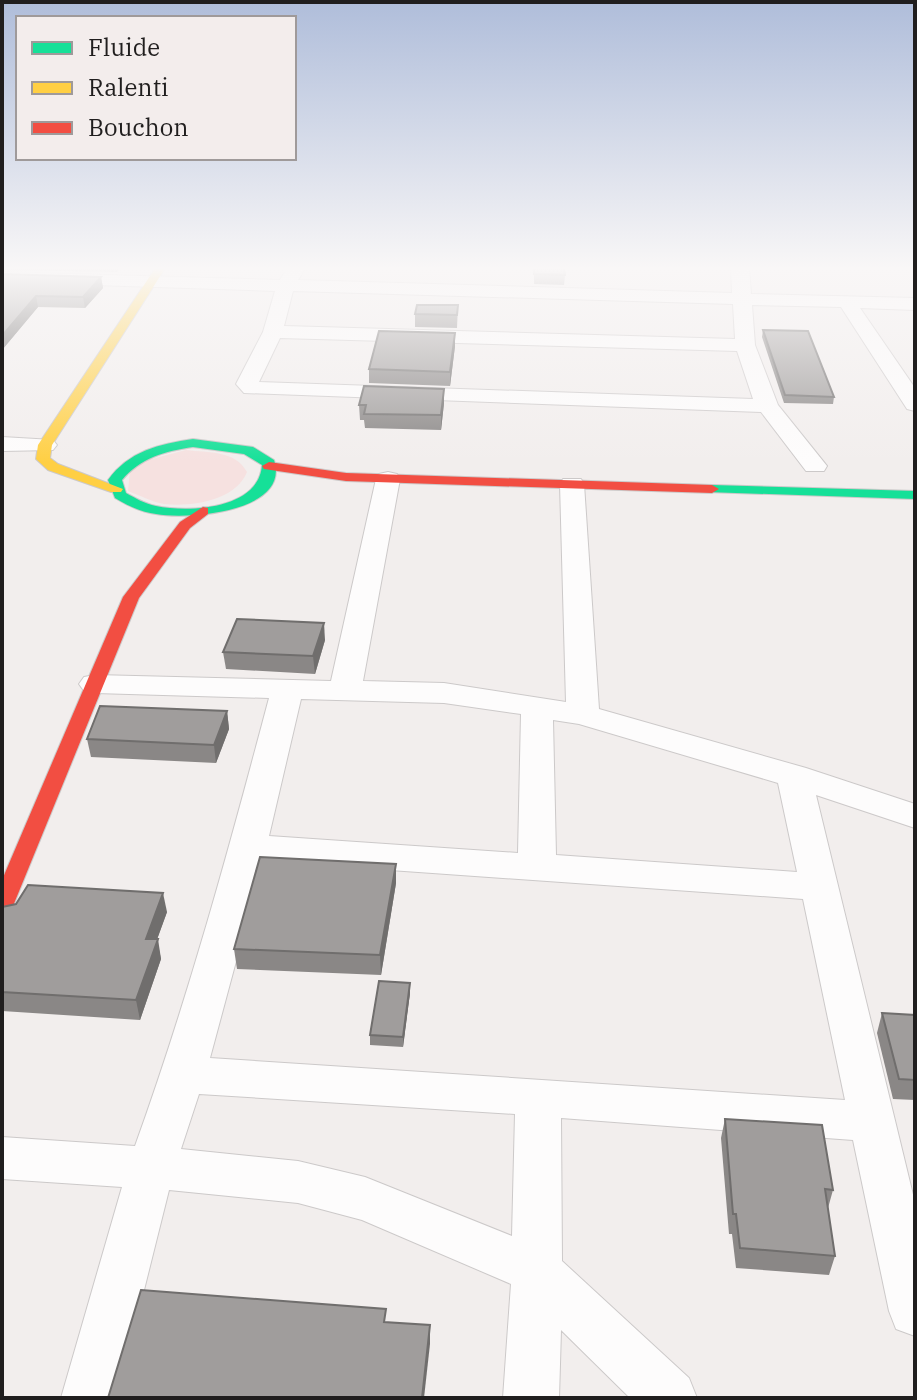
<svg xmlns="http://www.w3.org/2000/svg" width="917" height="1400" font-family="'IBM Plex Serif',serif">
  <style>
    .green { fill: #f6e1e0 }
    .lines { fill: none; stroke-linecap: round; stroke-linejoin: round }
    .street-casing { stroke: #ccc9c9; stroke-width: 2 }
    .fast-casing { stroke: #ccc9c9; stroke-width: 2 }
    .slow-casing { stroke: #ccc9c9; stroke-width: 2 }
    .jam-casing { stroke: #ccc9c9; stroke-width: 2 }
    .street { fill: #fdfcfc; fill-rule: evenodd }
    .fast { fill: #16e098; fill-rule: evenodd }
    .slow { fill: #ffcf43; fill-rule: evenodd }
    .jam { fill: #f24e42; fill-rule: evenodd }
    .wall { fill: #8a8786 }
    .shaded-wall { fill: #706e6d }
    .building { fill: #a09d9c; stroke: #706e6d; stroke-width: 2 }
  </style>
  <rect width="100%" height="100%" fill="#f2eeed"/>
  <path class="green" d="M186 450C209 453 235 450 247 472 235 501 192 507 164 504 152 502 139 495 128 491L130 470 144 461Z"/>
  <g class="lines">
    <defs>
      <g id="street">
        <path d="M288 267H306L298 280 732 293 731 267H749L751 294 915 298V310L860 308 915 388V411L907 409 841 307 752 305 755 345 778 405 827 466 824 471H806L761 412 244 393 236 384 263 332 275 291 2 282V272L280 280ZM293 291 733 304 735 339 284 326ZM280 338 737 351 753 399 259 382Z"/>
        <path d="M2 437 53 440 57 445 53 450 2 451Z"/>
        <path d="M388 472 397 474 400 479 363 681 444 683 566 702 560 484 563 479H581L584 484 599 709 806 768 915 804V828L816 795 915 1203V1336L896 1329 889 1311 853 1140 561 1118 562 1261 689 1378 697 1398H630L561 1330 559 1398H503L511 1284 362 1220 298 1203 169 1190 117 1398H61L122 1187 2 1179V1137L135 1146C188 999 229 849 269 698L95 693 84 691 79 684 84 677 95 675 331 681 376 479 379 474ZM301 699 444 703 521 714 518 853 269 836ZM553 720 579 724 778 783 797 872 556 855ZM263 861 803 899 845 1100 210 1058ZM199 1094 515 1114 512 1236 365 1177 298 1161 181 1149Z"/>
      </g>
      <g id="fast">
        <path d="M193 439 253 447 274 460C291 512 188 520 156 514 141 512 128 506 115 498L108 480C129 451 159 444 193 439ZM193 447 244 454 262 465C259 509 190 513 156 506 145 504 135 498 126 493L122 480C140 458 165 451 193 447Z"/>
        <path d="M712 485 915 491V499L707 492V486Z"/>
      </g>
      <path id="slow" d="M156 267H166L52 445 50 458 58 464 123 489 121 492H111L48 470 36 459 38 445Z"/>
      <g id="jam">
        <path d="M269 462 346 473 712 485 719 489 712 493 346 481 264 469 262 466Z"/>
        <path d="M203 507 208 508V514L190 528 139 598 13 906 10 912 2 914V880L123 597 180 522Z"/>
      </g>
    </defs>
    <use href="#street" class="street-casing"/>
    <use href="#fast" class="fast-casing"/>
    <use href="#slow" class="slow-casing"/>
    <use href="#jam" class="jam-casing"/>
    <use href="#street" class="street"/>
    <use href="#fast" class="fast"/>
    <use href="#slow" class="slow"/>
    <use href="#jam" class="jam"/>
  </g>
  <g class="wall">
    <path d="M2 267H122L117 272 2 270Z"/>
    <path d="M534 267 565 275 564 285 534 284Z"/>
    <path d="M2 274 101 277 103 288 85 308 38 307 2 350Z"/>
    <path d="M458 305 457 328 415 327V314Z"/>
    <path d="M763 330 834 397 833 404 784 403 762 337Z"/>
    <path d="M455 346 450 386 369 383V369Z"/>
    <path d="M444 389V403L441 430 365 428 364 420H360L359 405Z"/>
    <path d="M325 640 315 674 226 669 223 652Z"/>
    <path d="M227 711 229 729 216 763 91 757 87 739Z"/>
    <path d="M396 864V883L381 975 237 969 234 949Z"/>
    <path d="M2 907 167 912 157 939 161 959 140 1020 2 1011Z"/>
    <path d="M410 993 403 1047 370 1045V1035Z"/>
    <path d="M882 1013 915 1015V1100L893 1099 877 1033Z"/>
    <path d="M725 1119 833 1190 828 1208 835 1256 829 1275 736 1268 732 1234H729L721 1138Z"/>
  </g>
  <g class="shaded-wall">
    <path d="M101 277 103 288 85 308 83 297Z"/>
    <path d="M36 296 38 307 2 350V336Z"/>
    <path d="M455 333V346L450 386V372Z"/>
    <path d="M444 389V403L441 430V415Z"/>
    <path d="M324 623 325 640 315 674 313 656Z"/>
    <path d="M227 711 229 729 216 763 214 745Z"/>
    <path d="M396 864V883L381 975 380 955Z"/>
    <path d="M163 893 167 912 150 959 146 939Z"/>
    <path d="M158 939 161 959 140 1020 136 1000Z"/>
    <path d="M410 983V993L403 1047V1037Z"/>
    <path d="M430 1325V1344L424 1398H422Z"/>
  </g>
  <g class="building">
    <path d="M534 267H564L565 275 534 274Z"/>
    <path d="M2 274 101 277 83 297 36 296 2 336Z"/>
    <path d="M417 305H458L457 315 415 314Z"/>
    <path d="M763 330 808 331 834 397 785 395Z"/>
    <path d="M379 331 455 333 450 372 369 369Z"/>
    <path d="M364 386 444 389 441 415 364 414 366 405H359Z"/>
    <path d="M237 619 324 623 313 656 223 652Z"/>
    <path d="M100 706 227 711 214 745 87 739Z"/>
    <path d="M260 857 396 864 380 955 234 949Z"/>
    <path d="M28 885 163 893 146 939H158L136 1000 2 992V907L16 904Z"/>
    <path d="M379 981 410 983 403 1037 370 1035Z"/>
    <path d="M882 1013 915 1015V1080L899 1079Z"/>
    <path d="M725 1119 822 1125 833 1190 825 1189 835 1256 740 1248 736 1214H733Z"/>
    <path d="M141 1290 386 1309 384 1322 430 1325 422 1398H108Z"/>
  </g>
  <linearGradient id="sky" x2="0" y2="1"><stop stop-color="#afbdda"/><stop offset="0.58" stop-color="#f9f7f7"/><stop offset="1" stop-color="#f9f7f7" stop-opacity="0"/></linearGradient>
  <rect width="917" height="463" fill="url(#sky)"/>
  <rect width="917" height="1400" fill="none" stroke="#201e1e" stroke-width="8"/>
  <rect x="16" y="16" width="280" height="144" fill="#f3edec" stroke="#9f9a9a" stroke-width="2"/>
  <rect x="32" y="42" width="40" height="12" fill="#16e098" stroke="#9f9a9a" stroke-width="2"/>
  <text x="88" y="56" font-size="24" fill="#201e1e">Fluide</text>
  <rect x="32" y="82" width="40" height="12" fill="#ffcf43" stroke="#9f9a9a" stroke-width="2"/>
  <text x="88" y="96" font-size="24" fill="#201e1e">Ralenti</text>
  <rect x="32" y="122" width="40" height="12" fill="#f24e42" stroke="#9f9a9a" stroke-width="2"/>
  <text x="88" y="136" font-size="24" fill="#201e1e">Bouchon</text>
</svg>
